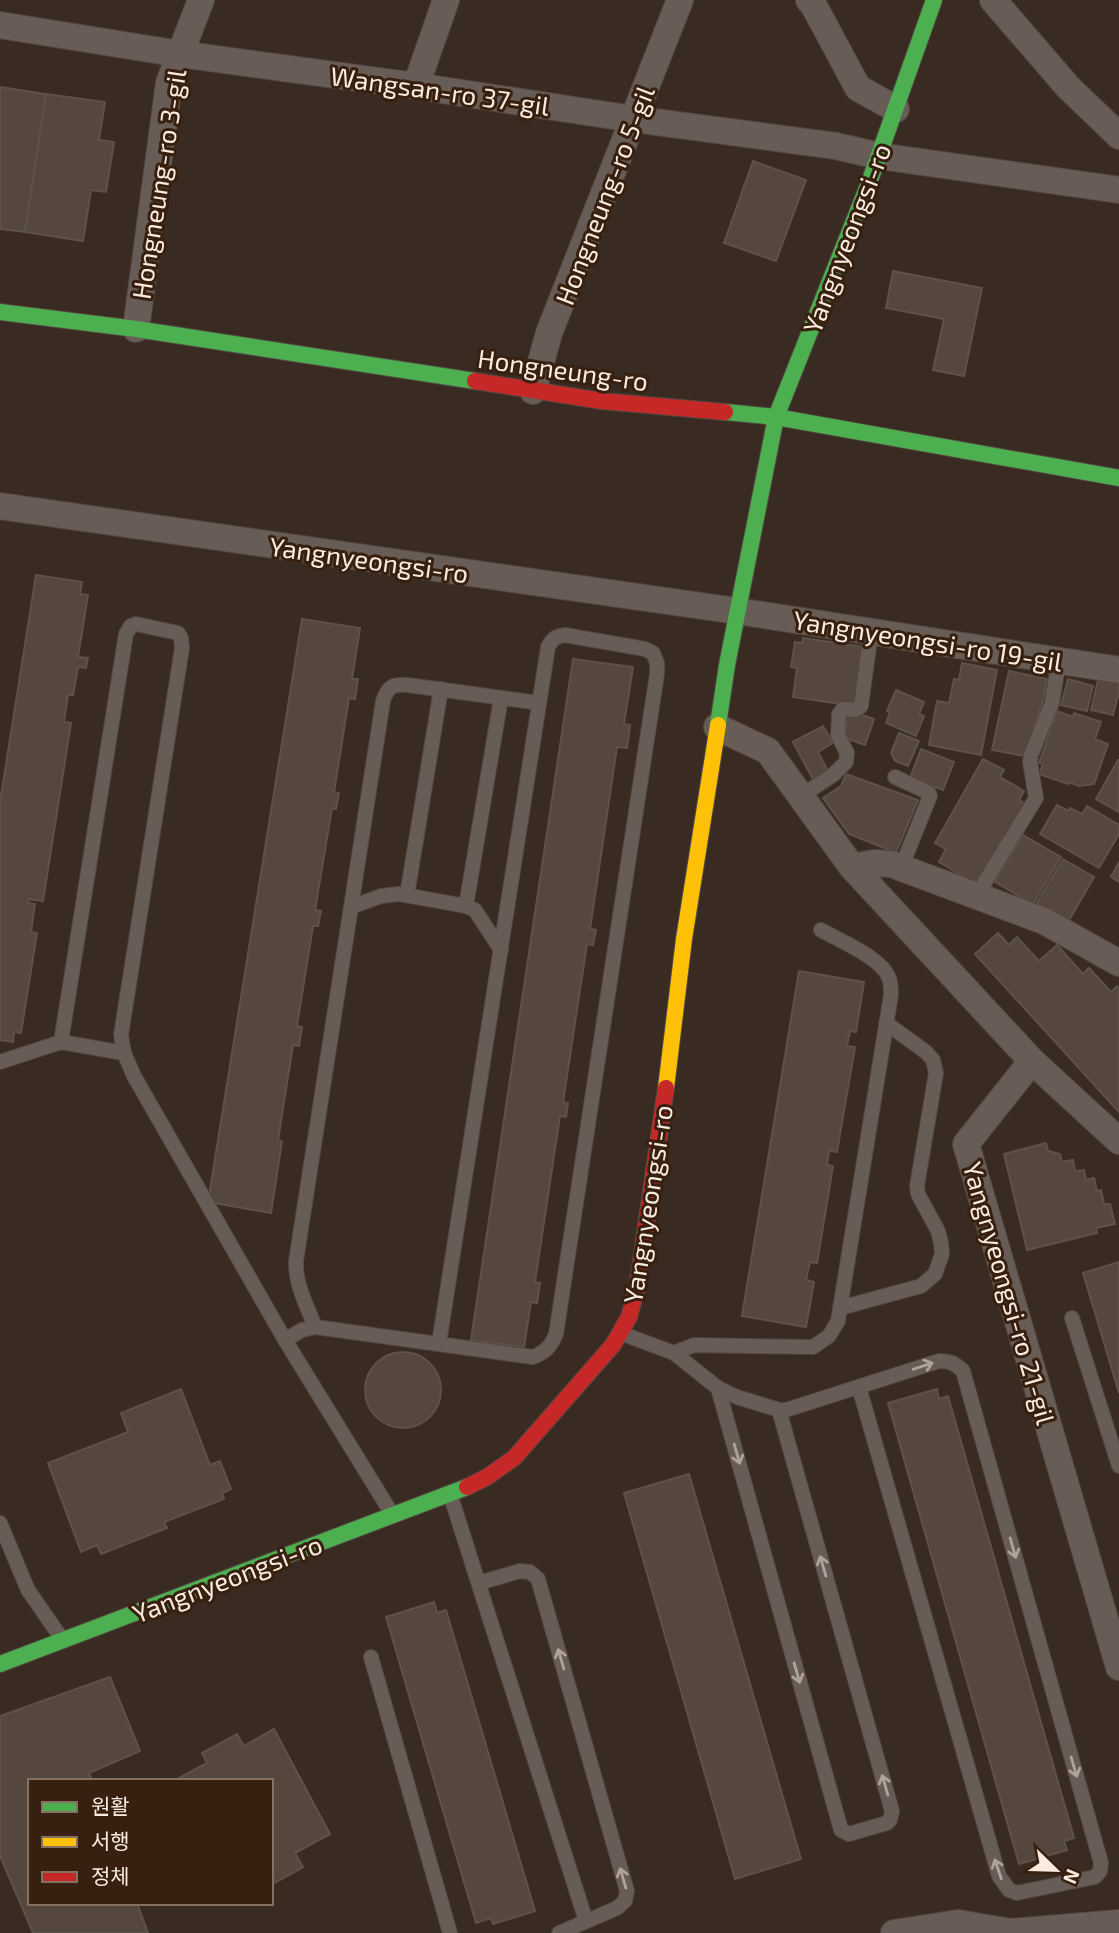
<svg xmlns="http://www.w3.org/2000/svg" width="1119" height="1933" font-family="'Exo 2','Noto Sans KR',sans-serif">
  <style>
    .building { fill: #55473d; stroke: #5d524a; stroke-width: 2 }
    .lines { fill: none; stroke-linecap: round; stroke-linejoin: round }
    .lane-casing { stroke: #534740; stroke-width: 16 }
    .street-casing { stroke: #534740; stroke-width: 28 }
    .fast-casing { stroke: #534740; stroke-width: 18 }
    .slow-casing { stroke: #534740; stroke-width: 18 }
    .jam-casing { stroke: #534740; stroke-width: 18 }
    .lane { stroke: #675d56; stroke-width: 14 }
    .street { stroke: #675d56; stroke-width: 26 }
    .fast { stroke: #4caf50; stroke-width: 16 }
    .slow { stroke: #ffc107; stroke-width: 16 }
    .jam { stroke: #c62828; stroke-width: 16 }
    .oneway { stroke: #b0a49a }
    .labels { text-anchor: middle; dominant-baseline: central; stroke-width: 6; stroke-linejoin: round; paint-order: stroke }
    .street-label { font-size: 26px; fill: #faeadf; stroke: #37200f }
  </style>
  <rect width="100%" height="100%" fill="#392b22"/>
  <g class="building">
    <path d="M0 87 46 94 25 232 0 229Z"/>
    <path d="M46 94 105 102 99 140 114 142 106 192 91 190 83 241 25 232Z"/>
    <path d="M753 161 806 180 776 261 724 243Z"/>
    <path d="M893 271 982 288 964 376 933 370 944 319 886 308Z"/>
    <path d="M36 575 82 582 80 594 88 595 78 657 88 658 86 668 78 667 73 695H68L64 722 71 723 43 901 29 899 28 903 35 904 31 932 37 933 21 1033 14 1032 13 1042 0 1040V802Z"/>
    <path d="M302 619 360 628 352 679H358L355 699 349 698 334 792 339 793 336 809 332 808 315 910 321 911 318 926H313L297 1026 302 1027 299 1046 293 1045 278 1140 282 1141 271 1213 208 1202Z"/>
    <path d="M803 638 864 647 855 706 793 697 797 668 791 667 795 642 802 643Z"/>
    <path d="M573 659 633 667 624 724 630 725 627 748 617 747 590 929 596 930 593 945 587 944 563 1102 568 1103 566 1117 560 1116 535 1282 540 1283 537 1303 531 1302 524 1347 471 1340Z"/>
    <path d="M962 663 997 670 981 755 929 745 937 701 949 703 954 679 959 680Z"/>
    <path d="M1009 671 1047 679 1044 697 1025 756 992 750Z"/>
    <path d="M1099 676 1119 681V692L1113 715 1091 710Z"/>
    <path d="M1068 679 1093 686 1087 711 1061 705Z"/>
    <path d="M896 690 924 702 919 714 924 716 916 736 886 723 890 712 887 711Z"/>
    <path d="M851 711 874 719 865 745 842 737Z"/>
    <path d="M1057 711 1073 717 1074 713 1101 722 1095 739 1108 744 1094 784 1079 786 1069 782 1068 784 1039 774 1043 764 1039 763Z"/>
    <path d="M823 726 833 743 818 752 830 775 815 783 793 742Z"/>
    <path d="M899 733 919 741 908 766 895 761 891 753Z"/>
    <path d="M921 749 954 762 943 790 910 778Z"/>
    <path d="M983 759 1004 770 1000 777 1024 791 1019 800 1026 804 979 886 939 862 946 849 935 843Z"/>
    <path d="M1118 760H1119V812L1096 799Z"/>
    <path d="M846 774 918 800 896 853 849 834 823 798 841 786Z"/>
    <path d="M1057 805 1068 811 1070 808 1082 814 1087 806 1119 825V834L1099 868 1040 834Z"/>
    <path d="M1023 835 1061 857 1033 904 995 882Z"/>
    <path d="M1063 859 1094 877 1067 924 1035 906Z"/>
    <path d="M1119 862V882L1111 877Z"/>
    <path d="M998 933 1009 945 1017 937 1039 961 1057 945 1083 974 1089 968 1111 992 1117 986 1119 989V1112L975 954Z"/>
    <path d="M799 971 864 982 856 1032 850 1031 847 1046 855 1047 837 1152 829 1151 827 1165 833 1166 817 1263 810 1262 806 1280 814 1282 806 1327 742 1316Z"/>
    <path d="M1046 1143 1048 1151 1060 1154 1062 1162 1073 1160 1075 1171 1084 1170 1086 1180 1094 1178 1097 1191 1101 1190 1104 1204H1110L1115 1224 1096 1228 1097 1233 1027 1250 1004 1154Z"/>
    <path d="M1119 1262V1393L1083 1273Z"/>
    <circle cx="403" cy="1390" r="38"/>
    <path d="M181 1389 210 1465 220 1461 231 1489 222 1493 224 1499 164 1522 167 1528 101 1554 97 1545 81 1552 48 1463 128 1432 121 1413Z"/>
    <path d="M937 1389 939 1399 948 1396 1074 1838 1064 1841 1067 1850 1019 1864 888 1403Z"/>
    <path d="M689 1474 801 1859 735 1879 624 1493Z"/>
    <path d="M434 1602 437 1613 446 1610 535 1911 493 1924 491 1918 476 1923 386 1617Z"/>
    <path d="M110 1677 140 1751 89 1773 92 1781H30V1903H137L148 1933H33L0 1856V1716Z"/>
    <path d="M274 1729 330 1834 295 1853 303 1867 271 1885V1781L177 1779 207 1763 202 1753 219 1744 237 1734 244 1746Z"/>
  </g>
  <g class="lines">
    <defs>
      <g id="lane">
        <path d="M895 777 929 793 930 796 901 868"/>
        <path d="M801 796 833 775 846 762 847 753 838 735 839 714 843 709 855 710 861 706 871 632"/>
        <path d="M407 895 441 689"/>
        <path d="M977 895 1036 798 1030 762 1031 755 1052 703 1059 660"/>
        <path d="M466 906 501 698"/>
        <path d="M351 907 381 896 399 894 466 906 475 910 501 950"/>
        <path d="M124 1053 61 1042 126 634 131 626 136 624 178 633 181 638 182 648 121 1035 124 1053 134 1076 285 1340 392 1514"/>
        <path d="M0 1062 61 1042"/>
        <path d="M840 1308 921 1286 935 1274 942 1254 941 1243 938 1231 918 1194 917 1186 936 1073 933 1060 926 1052 886 1023"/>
        <path d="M1072 1318 1119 1466"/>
        <path d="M315 1327C307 1305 295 1285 296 1261L383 701C388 686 393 684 408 685L539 703"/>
        <path d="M623 1334 674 1353 718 1388 737 1397 779 1410H786L939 1361C950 1361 955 1363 963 1371L1101 1863 1100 1871 1095 1877 1017 1893 1009 1890 999 1876 859 1387"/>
        <path d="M285 1340 302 1330 315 1327 533 1357C546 1352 551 1346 556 1334L657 674V663L653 653 645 649 565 635C556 636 552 639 548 647L439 1343"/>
        <path d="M674 1353 694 1345 813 1347 829 1336 838 1321 891 995C891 989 891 983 889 978 882 958 840 941 821 930"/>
        <path d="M718 1388 841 1830 849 1834 887 1823 890 1820 892 1811 779 1410"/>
        <path d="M451 1497 586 1921"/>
        <path d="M0 1523 28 1590 62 1639"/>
        <path d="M479 1583 520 1571 530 1572 538 1579 627 1891 625 1901 617 1908 559 1933"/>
        <path d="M371 1657 450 1933"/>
      </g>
      <g id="street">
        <path d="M809 0 814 6 858 88 896 109"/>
        <path d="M993 0 1068 87 1119 136"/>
        <path d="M0 25 180 54 416 86 633 119 836 146 879 156 1119 190"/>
        <path d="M416 86 446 0"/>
        <path d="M136 329 169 83 201 0"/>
        <path d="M533 391 549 333 680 0"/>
        <path d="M0 506 737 611 1119 670"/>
        <path d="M717 727 768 751 852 867 1032 1061 966 1144 1119 1667"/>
        <path d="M852 867 874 863 891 864 1044 921 1119 963"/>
        <path d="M1032 1061 1119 1141"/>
        <path d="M894 1933 958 1923 1011 1932 1119 1923"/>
      </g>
      <g id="fast">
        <path d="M0 312 136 329 475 381"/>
        <path d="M725 412 776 417 1119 478"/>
        <path d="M718 725 727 665 776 417 869 183 934 0"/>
        <path d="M0 1664 467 1487"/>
      </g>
      <path id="slow" d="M666 1088 684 939 718 725"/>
      <g id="jam">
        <path d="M475 381 602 401 725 412"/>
        <path d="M467 1487 487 1477 514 1458 613 1345 629 1317 637 1288 666 1088"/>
      </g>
    </defs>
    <use href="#lane" class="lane-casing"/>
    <use href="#street" class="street-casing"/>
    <use href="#fast" class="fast-casing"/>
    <use href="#slow" class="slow-casing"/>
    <use href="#jam" class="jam-casing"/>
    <use href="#lane" class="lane"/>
    <use href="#street" class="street"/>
    <use href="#fast" class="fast"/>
    <use href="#slow" class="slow"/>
    <use href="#jam" class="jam"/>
  </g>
  <defs><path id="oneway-shaft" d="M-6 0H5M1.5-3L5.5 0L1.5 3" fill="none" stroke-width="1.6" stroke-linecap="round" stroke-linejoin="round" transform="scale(1.75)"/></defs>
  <g class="oneway">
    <use href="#oneway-shaft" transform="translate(923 1366) rotate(-18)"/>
    <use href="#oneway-shaft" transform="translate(737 1454) rotate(74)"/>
    <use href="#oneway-shaft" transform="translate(1013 1548) rotate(74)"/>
    <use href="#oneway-shaft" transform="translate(823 1566) rotate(-106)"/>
    <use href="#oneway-shaft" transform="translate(561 1659) rotate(-106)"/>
    <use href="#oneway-shaft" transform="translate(797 1673) rotate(74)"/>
    <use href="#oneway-shaft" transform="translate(1074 1767) rotate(74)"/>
    <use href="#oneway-shaft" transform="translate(885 1785) rotate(-106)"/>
    <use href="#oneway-shaft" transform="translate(998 1869) rotate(-109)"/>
    <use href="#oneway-shaft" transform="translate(623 1878) rotate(-106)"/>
  </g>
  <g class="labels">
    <g class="street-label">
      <text transform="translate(440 90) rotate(8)">Wangsan-ro 37-gil</text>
      <text transform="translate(158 184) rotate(-81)">Hongneung-ro 3-gil</text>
      <text transform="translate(604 195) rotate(-69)">Hongneung-ro 5-gil</text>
      <text transform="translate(846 238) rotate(-69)">Yangnyeongsi-ro</text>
      <text transform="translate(563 369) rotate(8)">Hongneung-ro</text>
      <text transform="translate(369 559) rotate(8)">Yangnyeongsi-ro</text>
      <text transform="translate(928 640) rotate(9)">Yangnyeongsi-ro 19-gil</text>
      <text transform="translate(647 1204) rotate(-81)">Yangnyeongsi-ro</text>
      <text transform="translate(1010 1293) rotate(74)">Yangnyeongsi-ro 21-gil</text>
      <text transform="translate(227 1578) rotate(-21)">Yangnyeongsi-ro</text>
    </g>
  </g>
  <rect x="28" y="1779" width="245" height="126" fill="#37200f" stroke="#857162" stroke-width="2"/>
  <rect x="42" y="1802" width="35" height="10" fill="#4caf50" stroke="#857162" stroke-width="2"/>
  <text x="91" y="1814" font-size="21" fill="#faeadf">원활</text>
  <rect x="42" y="1837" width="35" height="10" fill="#ffc107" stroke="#857162" stroke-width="2"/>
  <text x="91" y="1849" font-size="21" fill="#faeadf">서행</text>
  <rect x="42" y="1872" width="35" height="10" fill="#c62828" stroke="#857162" stroke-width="2"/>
  <text x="91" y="1884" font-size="21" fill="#faeadf">정체</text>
  <g transform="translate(1056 1870) rotate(113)" stroke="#37200f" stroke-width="5" paint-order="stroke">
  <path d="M0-5L12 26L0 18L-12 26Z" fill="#faeadf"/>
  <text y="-10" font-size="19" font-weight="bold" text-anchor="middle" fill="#faeadf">N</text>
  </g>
</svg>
